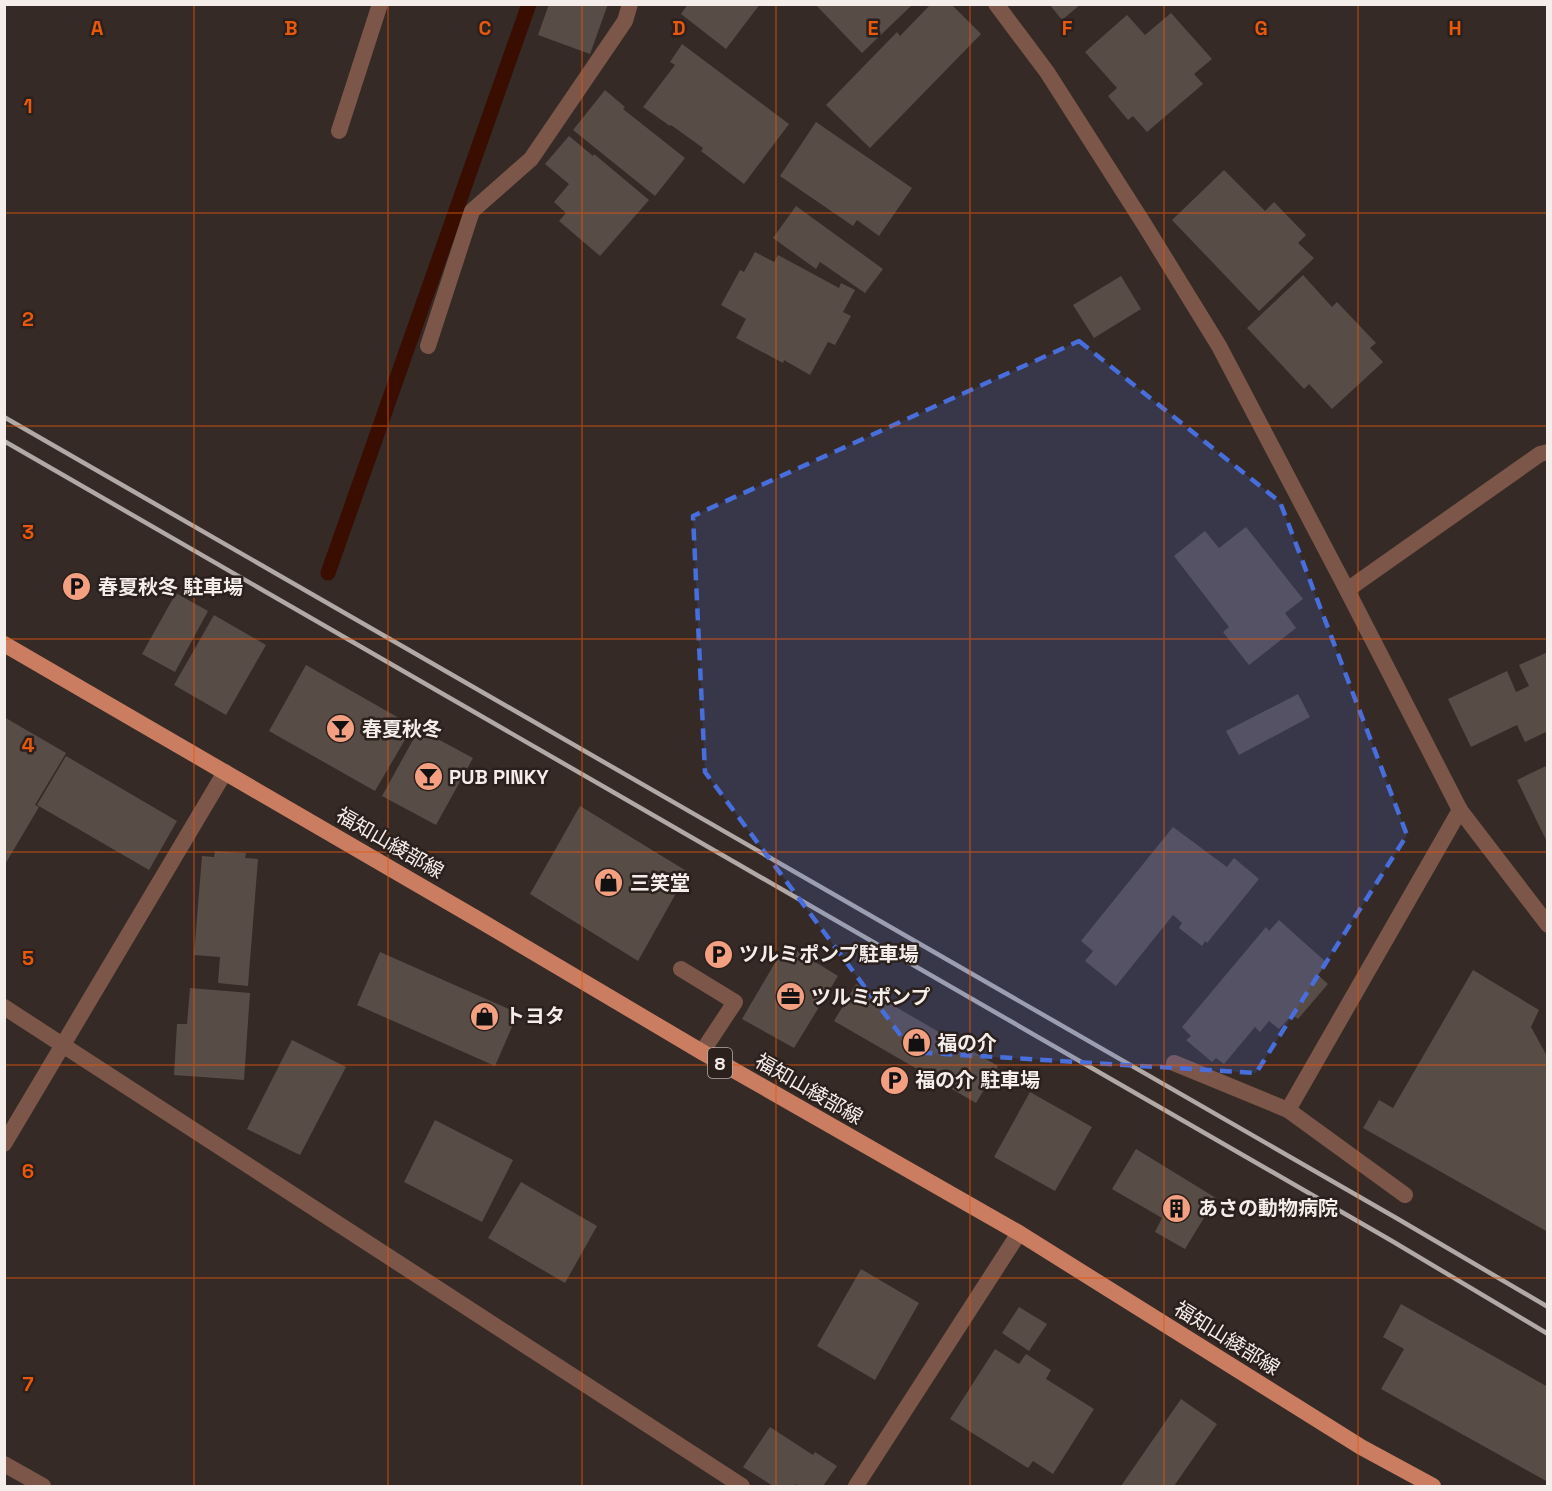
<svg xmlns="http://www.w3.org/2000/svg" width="1552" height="1491" font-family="'Space Grotesk','Noto Sans JP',sans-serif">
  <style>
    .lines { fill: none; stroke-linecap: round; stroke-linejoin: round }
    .stream { stroke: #390e00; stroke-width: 15 }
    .building { fill: #584c47 }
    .service { stroke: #7c5648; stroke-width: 16 }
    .minor { stroke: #7c5648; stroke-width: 16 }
    .primary { stroke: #ca7d60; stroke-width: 16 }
    .rail { stroke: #b1a9a6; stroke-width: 4.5 }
    .marked { fill: #486edc; fill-opacity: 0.2; stroke: #486edc; stroke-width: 4.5; stroke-dasharray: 12 8; stroke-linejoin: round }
    .grid { fill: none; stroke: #e8590c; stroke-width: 1.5; stroke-opacity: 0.55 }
    .labels { text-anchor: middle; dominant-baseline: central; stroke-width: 5; stroke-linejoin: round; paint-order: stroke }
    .shield { fill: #2b201c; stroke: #b8b0ac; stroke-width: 1.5 }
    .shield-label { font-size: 18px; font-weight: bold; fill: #f4edea }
    .poi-label { font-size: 20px; font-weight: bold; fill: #f4edea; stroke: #2b201c; text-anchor: start }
    .street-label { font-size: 20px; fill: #f4edea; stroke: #2b201c }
    .grid-label { font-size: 20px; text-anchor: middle; font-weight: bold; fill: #e8590c; stroke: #2b201c; stroke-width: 5; stroke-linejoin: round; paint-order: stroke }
  </style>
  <rect width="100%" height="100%" fill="#352a26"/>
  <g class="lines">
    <path class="stream" d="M328 573 529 4"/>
  </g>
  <g class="building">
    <path d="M549 4H608L590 54 538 35Z"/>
    <path d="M688 4H760L726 49 681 14Z"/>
    <path d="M815 4H913L862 53Z"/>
    <path d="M931 4H951L981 34 870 148 826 105 897 32 900 36Z"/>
    <path d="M1049 4H1081L1062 20Z"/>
    <path d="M1171 13 1212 59 1194 74 1203 84 1147 132 1133 116 1128 120 1108 96 1117 88 1085 52 1127 15 1145 35Z"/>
    <path d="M682 44 789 124 744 184 701 151 703 148 671 125 670 126 643 107 675 65 670 62Z"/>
    <path d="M605 90 625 107 623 109 685 158 655 196 573 130Z"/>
    <path d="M816 122 912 188 879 236 857 220 853 226 780 176Z"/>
    <path d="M569 136 593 156 594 154 649 200 600 256 559 221 566 213 554 202 569 184 545 164Z"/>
    <path d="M1224 170 1265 211 1274 202 1306 235 1298 243 1314 258 1259 311 1172 220Z"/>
    <path d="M796 206 883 269 865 293 820 262 816 269 773 238Z"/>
    <path d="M755 252 774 262 778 255 839 288 841 283 855 290 843 312 851 316 835 345 828 342 810 375 784 360 783 363 736 338 746 319 721 305 740 270 744 272Z"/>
    <path d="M1303 275 1332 307 1337 302 1376 343 1370 348 1383 362 1332 409 1309 384 1304 389 1247 328Z"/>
    <path d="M1121 276 1141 309 1094 338 1073 305Z"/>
    <path d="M1246 527 1303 599 1285 613 1296 628 1249 665 1223 632 1229 627 1174 556 1205 531 1219 548Z"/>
    <path d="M176 593 208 611 175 672 142 654Z"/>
    <path d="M214 615 266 645 226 715 174 685Z"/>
    <path d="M1548 652V731L1525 742 1517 725 1471 747 1448 699 1507 671 1516 692 1529 686 1519 665Z"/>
    <path d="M306 665 413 726 375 791 269 731Z"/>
    <path d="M1298 694 1310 717 1239 755 1226 731Z"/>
    <path d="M4 717 66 753 35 805 39 807 4 866Z"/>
    <path d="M419 729 473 758 436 825 382 796Z"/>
    <path d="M66 756 177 821 149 870 37 805Z"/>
    <path d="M1548 765V844L1517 780Z"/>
    <path d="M580 806 688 872 638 961 530 894Z"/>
    <path d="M1173 827 1227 867 1234 858 1259 879 1207 943 1205 941 1202 946 1179 928 1182 923 1173 915 1116 986 1085 961 1093 951 1081 941Z"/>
    <path d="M215 851 246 853 245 858 258 859 248 986 218 983 220 957 194 955 202 856 214 857Z"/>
    <path d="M1279 920 1327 963 1318 975 1328 984 1298 1019 1292 1015 1279 1029 1269 1021 1260 1032 1255 1027 1224 1064 1216 1058 1212 1062 1186 1040 1191 1036 1182 1027 1266 927 1269 931Z"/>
    <path d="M786 944 838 976 794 1048 742 1019Z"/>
    <path d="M380 952 518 1013 495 1066 357 1005Z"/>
    <path d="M1473 970 1539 1010 1531 1027 1548 1058 1546 1231 1363 1128 1379 1100 1393 1108Z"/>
    <path d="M856 984 998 1066 976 1103 834 1021Z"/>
    <path d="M190 988 250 993 244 1080 174 1075 177 1024H187Z"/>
    <path d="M292 1040 346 1067 300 1155 247 1129Z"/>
    <path d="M1030 1092 1092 1127 1055 1191 994 1157Z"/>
    <path d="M435 1120 513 1160 482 1222 404 1182Z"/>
    <path d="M1136 1149 1216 1198 1185 1249 1155 1232 1162 1218 1112 1189Z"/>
    <path d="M521 1182 597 1226 565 1283 488 1238Z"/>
    <path d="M861 1269 919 1303 875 1380 817 1346Z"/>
    <path d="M1401 1304 1548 1387V1482L1381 1389 1404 1349 1383 1337Z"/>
    <path d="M1019 1307 1047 1324 1029 1351 1002 1333Z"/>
    <path d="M995 1349 1019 1364 1026 1354 1051 1370 1046 1379 1094 1409 1053 1474 1033 1461 1028 1468 950 1419Z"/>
    <path d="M1181 1399 1217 1424 1174 1486H1121Z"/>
    <path d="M770 1427 813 1455 815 1452 837 1466 823 1486H799L796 1484 794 1486H773L743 1467Z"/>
  </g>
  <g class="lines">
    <path class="service" d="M681 969 735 1002 702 1052"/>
    <g class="minor">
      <path d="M996 4 1047 72 1144 224 1219 346 1347 590 1460 810 1548 925"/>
      <path d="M339 131 380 4"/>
      <path d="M428 346 472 211 531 159 625 21 630 4"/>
      <path d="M1347 590 1540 454 1548 452"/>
      <path d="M4 1007 742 1486"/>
      <path d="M1174 1063 1288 1110 1405 1195"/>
      <path d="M1288 1110 1460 810"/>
      <path d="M4 1144 225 772"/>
      <path d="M4 1464 43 1486"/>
      <path d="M856 1486 1019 1233"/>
    </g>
    <path class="primary" d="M4 644 474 917 702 1052 1019 1233 1361 1447 1433 1486"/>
    <g class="rail">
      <path d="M4 417 1398 1219 1548 1307"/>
      <path d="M4 441 1392 1241 1548 1334"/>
    </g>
  </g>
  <path class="marked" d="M1079 341 1280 502 1407 835 1256 1073 913 1052 705 772 693 516Z"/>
  <path class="grid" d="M194 4V1486M388 4V1486M582 4V1486M776 4V1486M970 4V1486M1164 4V1486M1358 4V1486M4 213H1548M4 426H1548M4 639H1548M4 852H1548M4 1065H1548M4 1278H1548"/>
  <defs>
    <symbol id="parking-disc" viewBox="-11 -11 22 22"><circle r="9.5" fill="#f2a081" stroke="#2b201c"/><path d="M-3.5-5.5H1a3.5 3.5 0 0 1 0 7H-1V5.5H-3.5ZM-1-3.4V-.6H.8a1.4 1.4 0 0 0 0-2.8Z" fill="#111"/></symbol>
    <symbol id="bar-disc" viewBox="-11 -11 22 22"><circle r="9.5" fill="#f2a081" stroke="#2b201c"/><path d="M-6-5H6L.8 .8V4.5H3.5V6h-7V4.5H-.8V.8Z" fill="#111"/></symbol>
    <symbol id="shop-disc" viewBox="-11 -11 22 22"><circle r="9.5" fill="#f2a081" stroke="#2b201c"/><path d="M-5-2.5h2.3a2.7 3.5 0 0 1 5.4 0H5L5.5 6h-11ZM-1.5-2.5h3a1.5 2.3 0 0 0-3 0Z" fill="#111"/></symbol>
    <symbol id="office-disc" viewBox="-11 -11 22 22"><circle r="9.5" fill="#f2a081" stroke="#2b201c"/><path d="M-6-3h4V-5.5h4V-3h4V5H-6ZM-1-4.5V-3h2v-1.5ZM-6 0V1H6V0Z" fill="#111"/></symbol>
    <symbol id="building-disc" viewBox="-11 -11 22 22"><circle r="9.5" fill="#f2a081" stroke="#2b201c"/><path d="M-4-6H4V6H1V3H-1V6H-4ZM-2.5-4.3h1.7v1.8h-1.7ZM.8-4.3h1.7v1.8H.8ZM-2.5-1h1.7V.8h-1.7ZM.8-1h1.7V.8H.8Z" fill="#111"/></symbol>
  </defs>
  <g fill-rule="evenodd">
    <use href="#parking-disc" x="60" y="570" width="33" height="33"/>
    <use href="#bar-disc" x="324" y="712" width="33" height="33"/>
    <use href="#bar-disc" x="412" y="760" width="33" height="33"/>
    <use href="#shop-disc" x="592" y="866" width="33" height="33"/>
    <use href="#parking-disc" x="702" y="938" width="33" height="33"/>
    <use href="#office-disc" x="774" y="980" width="33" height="33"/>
    <use href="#shop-disc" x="468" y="1000" width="33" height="33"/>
    <use href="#shop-disc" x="900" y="1026" width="33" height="33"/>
    <use href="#parking-disc" x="878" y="1064" width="33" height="33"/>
    <use href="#building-disc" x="1160" y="1192" width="33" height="33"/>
  </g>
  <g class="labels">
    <rect class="shield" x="708" y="1048" width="24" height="30" rx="4.5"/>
    <g class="shield-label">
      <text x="720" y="1063">8</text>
    </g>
    <g class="poi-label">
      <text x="98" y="587">春夏秋冬 駐車場</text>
      <text x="362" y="729">春夏秋冬</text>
      <text x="449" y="777">PUB PINKY</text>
      <text x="630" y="883">三笑堂</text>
      <text x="739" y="954">ツルミポンプ駐車場</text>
      <text x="811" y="997">ツルミポンプ</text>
      <text x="505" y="1016">トヨタ</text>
      <text x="937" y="1043">福の介</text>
      <text x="915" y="1080">福の介 駐車場</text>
      <text x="1198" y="1208">あさの動物病院</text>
    </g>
    <g class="street-label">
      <text transform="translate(390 843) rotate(30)">福知山綾部線</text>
      <text transform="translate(809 1089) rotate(30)">福知山綾部線</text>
      <text transform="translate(1227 1338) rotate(32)">福知山綾部線</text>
    </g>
  </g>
  <g class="grid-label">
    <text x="97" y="35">A</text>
    <text x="291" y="35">B</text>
    <text x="485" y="35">C</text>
    <text x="679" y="35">D</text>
    <text x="873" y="35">E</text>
    <text x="1067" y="35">F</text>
    <text x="1261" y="35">G</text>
    <text x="1455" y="35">H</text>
    <text x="28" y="113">1</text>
    <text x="28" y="326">2</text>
    <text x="28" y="539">3</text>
    <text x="28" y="752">4</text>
    <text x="28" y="965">5</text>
    <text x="28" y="1178">6</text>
    <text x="28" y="1391">7</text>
  </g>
  <rect width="1552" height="1491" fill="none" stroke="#f4edea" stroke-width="12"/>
</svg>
